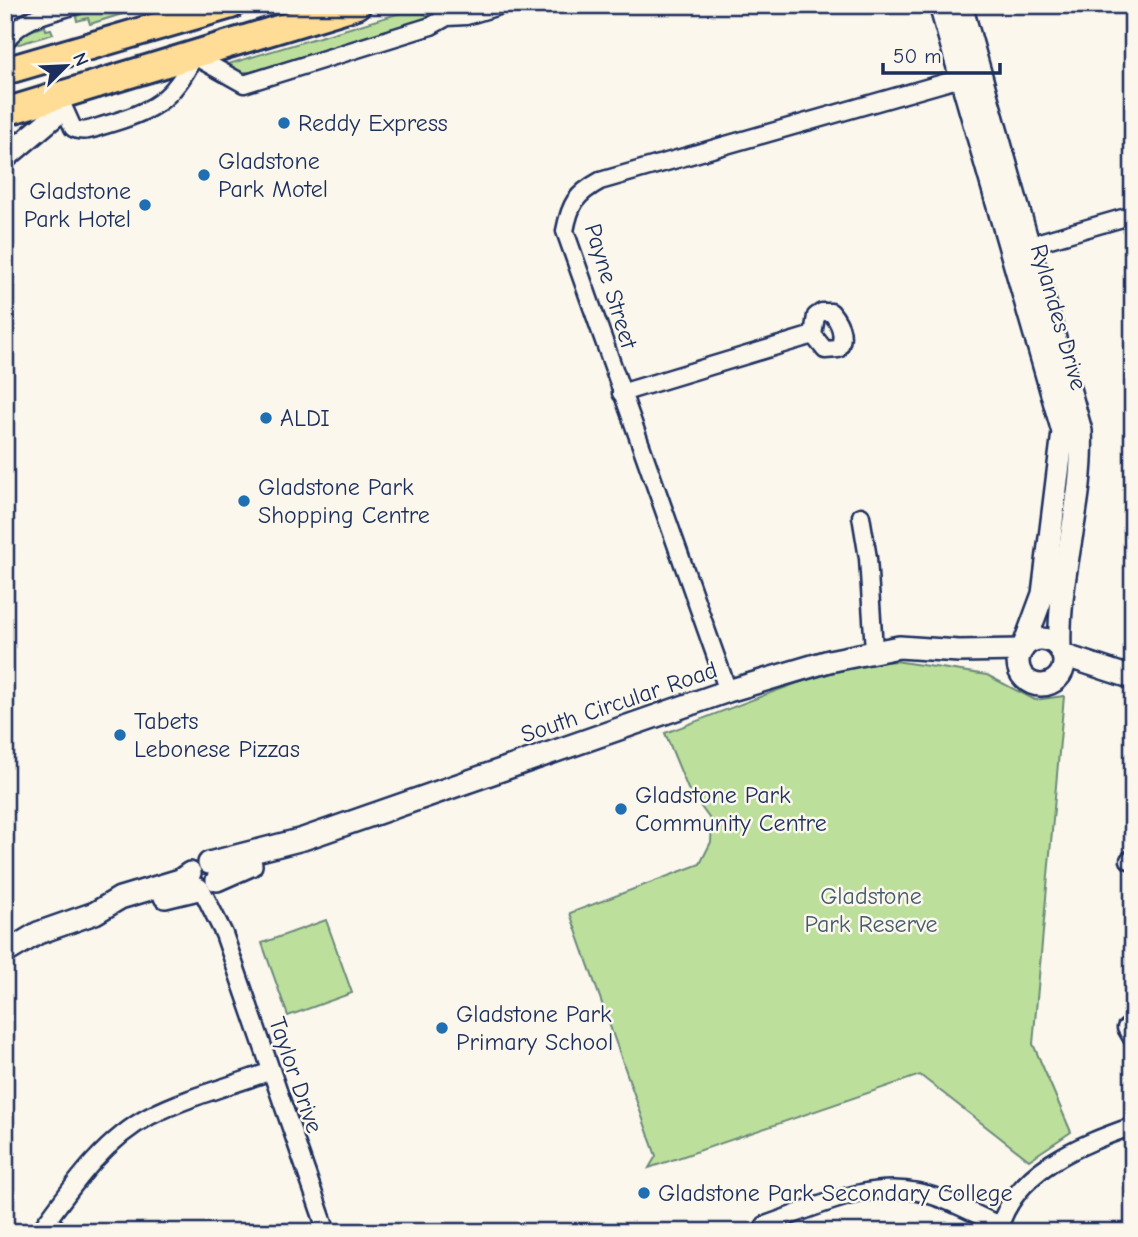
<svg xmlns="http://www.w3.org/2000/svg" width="1138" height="1237" font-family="'Comic Neue',sans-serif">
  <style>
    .green { fill: #bce09b; stroke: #6c887c; stroke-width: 2 }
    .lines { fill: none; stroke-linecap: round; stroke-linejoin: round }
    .minor-casing { stroke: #1b2f5e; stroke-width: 21 }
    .tertiary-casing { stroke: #1b2f5e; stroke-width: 26 }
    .primary-casing { stroke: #1b2f5e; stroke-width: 32 }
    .minor { stroke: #fbf7ec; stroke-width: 16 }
    .tertiary { stroke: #fbf7ec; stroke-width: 21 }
    .primary { stroke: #ffdd96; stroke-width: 26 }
    .poi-dot { fill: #1f6fb2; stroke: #fbf7ec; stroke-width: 2.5 }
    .labels { text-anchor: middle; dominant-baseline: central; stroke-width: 5; stroke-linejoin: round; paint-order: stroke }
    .poi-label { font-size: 24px; fill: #1b2f5e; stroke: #fbf7ec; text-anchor: start }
    .street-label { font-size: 24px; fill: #1b2f5e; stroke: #fbf7ec }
    .park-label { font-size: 24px; fill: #435b6d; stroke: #fbf7ec }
  </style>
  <rect width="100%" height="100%" fill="#fbf7ec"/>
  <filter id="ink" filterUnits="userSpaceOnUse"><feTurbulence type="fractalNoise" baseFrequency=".0143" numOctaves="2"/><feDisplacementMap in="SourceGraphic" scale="14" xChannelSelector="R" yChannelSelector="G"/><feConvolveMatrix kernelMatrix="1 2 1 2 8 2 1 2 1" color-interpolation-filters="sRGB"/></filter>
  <g filter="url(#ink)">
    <g class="green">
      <path d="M112 5H151L90 24 88 18 77 21 76 16Z"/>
      <path d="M404 12 424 13 429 18 251 72H240L225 65Z"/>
      <path d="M45 26 46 30 51 29 53 34 19 44 14 43 23 33Z"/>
      <path d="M895 661 987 675 1035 700 1064 696 1033 1044 1071 1132 1029 1160 920 1075 649 1168 656 1156 570 913 700 864 711 842 712 822 688 789 665 733C735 708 822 667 895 661Z"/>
      <path d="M326 920 352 993 288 1016 262 943Z"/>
    </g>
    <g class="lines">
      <defs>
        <g id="minor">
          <path d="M5 42C21 17 50 13 77 5"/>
          <path d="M59 97 73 128C84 134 94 128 105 125 151 112 173 101 194 56L244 84 431 26 447 17 466 16 502 5"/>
          <path d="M1029 245 1133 215"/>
          <path d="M822 312H831C840 323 846 336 838 349L825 350 813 335 816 316Z"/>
          <path d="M621 393 813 335"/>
          <path d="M861 516 868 558 874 650"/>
          <path d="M728 691 565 231C570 204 576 194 600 181L961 78"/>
          <path d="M1129 860 1133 861"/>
          <path d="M202 890 224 934 327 1232"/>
          <path d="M1126 1028 1133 1040"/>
          <path d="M47 1221 62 1232"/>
          <path d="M765 1225C812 1209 867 1181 918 1192 946 1198 973 1213 999 1225"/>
          <path d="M39 1232C70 1190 102 1141 150 1116 187 1097 231 1086 271 1071"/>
          <path d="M998 1232C1014 1170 1079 1145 1133 1126"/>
        </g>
        <g id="tertiary">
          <path d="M940 5 1063 432 1043 594 1023 648"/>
          <path d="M961 5 1081 431C1085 503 1057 575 1060 649"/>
          <path d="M5 158 57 114 58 95"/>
          <circle cx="1041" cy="662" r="23"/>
          <path d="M1063 655 1133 678"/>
          <path d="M209 863 303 839 728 691 829 661 899 647 959 651 1022 650"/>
          <path d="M217 880 251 865"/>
          <path d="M165 897 198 889"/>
          <path d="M5 953 38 933 95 913 120 898 180 880 190 873"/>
        </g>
        <g id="primary">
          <path d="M5 71 231 5"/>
          <path d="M5 112 357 5"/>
        </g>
      </defs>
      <use href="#minor" class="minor-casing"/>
      <use href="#tertiary" class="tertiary-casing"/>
      <use href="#primary" class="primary-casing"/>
      <use href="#minor" class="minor"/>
      <use href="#tertiary" class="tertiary"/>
      <use href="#primary" class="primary"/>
    </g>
  </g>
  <g class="poi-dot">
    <circle cx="284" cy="123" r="7"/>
    <circle cx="204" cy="175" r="7"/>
    <circle cx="145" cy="205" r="7"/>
    <circle cx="266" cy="418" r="7"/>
    <circle cx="244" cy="501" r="7"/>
    <circle cx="120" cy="735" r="7"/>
    <circle cx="621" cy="809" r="7"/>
    <circle cx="442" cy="1028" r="7"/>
    <circle cx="644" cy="1193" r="7"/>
  </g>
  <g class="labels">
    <g class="poi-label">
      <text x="298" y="123">Reddy Express</text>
      <text x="218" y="161">Gladstone<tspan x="218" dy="28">Park Motel</tspan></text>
      <text x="131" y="191" text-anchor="end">Gladstone<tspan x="131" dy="28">Park Hotel</tspan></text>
      <text x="280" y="418">ALDI</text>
      <text x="258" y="487">Gladstone Park<tspan x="258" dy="28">Shopping Centre</tspan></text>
      <text x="134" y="721">Tabets<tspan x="134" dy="28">Lebonese Pizzas</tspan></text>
      <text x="635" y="795">Gladstone Park<tspan x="635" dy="28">Community Centre</tspan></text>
      <text x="456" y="1014">Gladstone Park<tspan x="456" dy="28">Primary School</tspan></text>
      <text x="658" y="1193">Gladstone Park Secondary College</text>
    </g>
    <g class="street-label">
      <text transform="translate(611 286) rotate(73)">Payne Street</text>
      <text transform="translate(1059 317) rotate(74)">Rylandes Drive</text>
      <text transform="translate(619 702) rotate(-19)">South Circular Road</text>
      <text transform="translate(296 1075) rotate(71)">Taylor Drive</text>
    </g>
    <g class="park-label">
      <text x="871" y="896">Gladstone<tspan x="871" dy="28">Park Reserve</tspan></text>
    </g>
  </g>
  <rect width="1138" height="1237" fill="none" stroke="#fbf7ec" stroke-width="28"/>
  <rect x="14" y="14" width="1110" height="1209" fill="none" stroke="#1b2f5e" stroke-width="2.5" filter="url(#ink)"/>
  <g transform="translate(66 66) rotate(66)" stroke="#fbf7ec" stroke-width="5" paint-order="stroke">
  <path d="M0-5L12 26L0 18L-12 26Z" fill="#1b2f5e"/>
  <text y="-10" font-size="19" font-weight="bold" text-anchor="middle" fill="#1b2f5e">N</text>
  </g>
  <path d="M883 63v10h117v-10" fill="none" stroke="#1b2f5e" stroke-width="3.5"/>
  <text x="893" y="63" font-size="21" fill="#1b2f5e" stroke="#fbf7ec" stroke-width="5" paint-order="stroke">50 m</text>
</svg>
